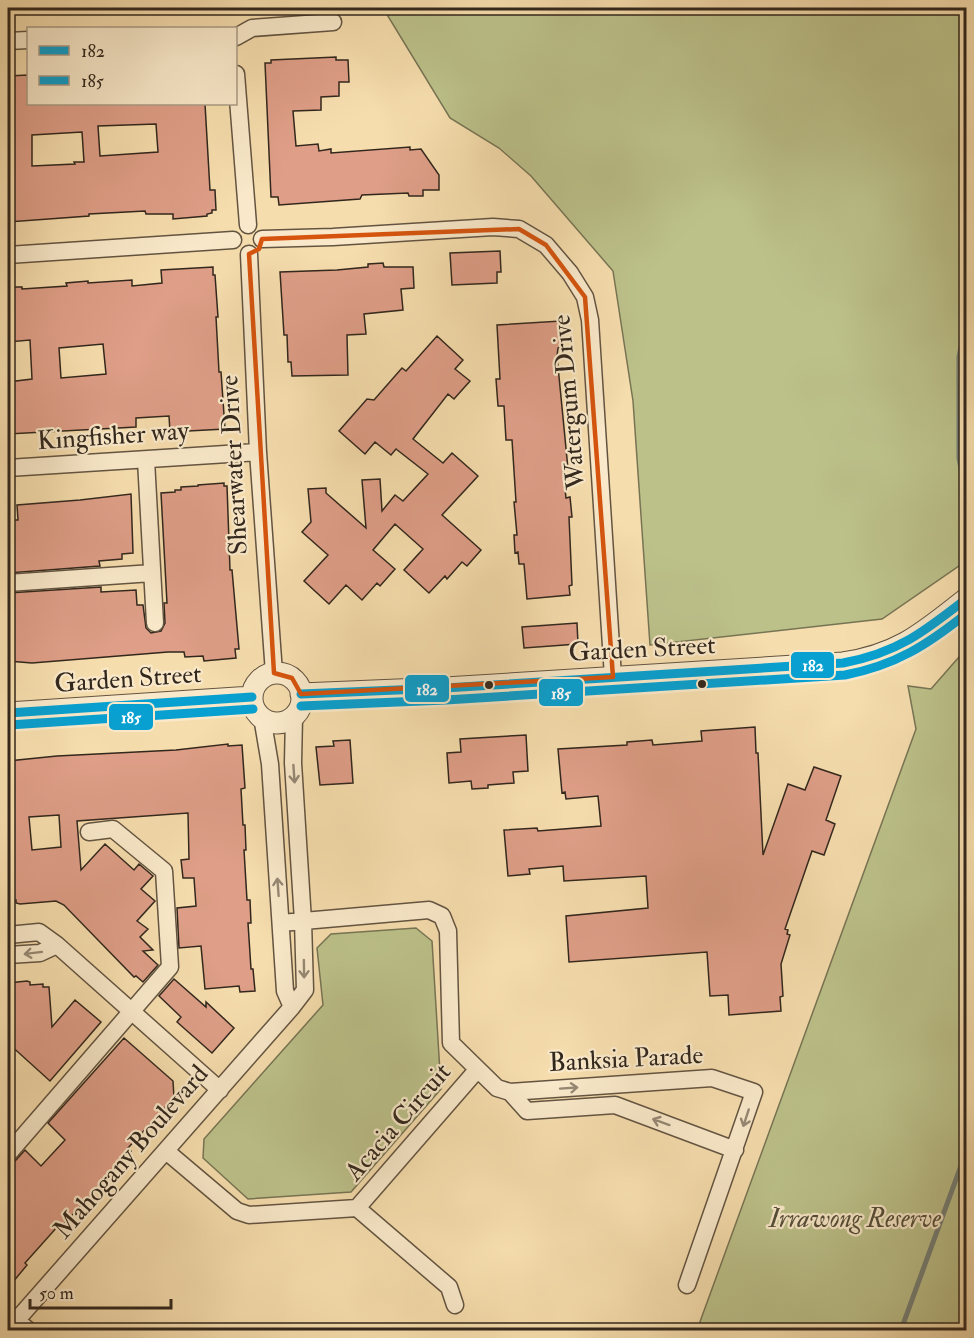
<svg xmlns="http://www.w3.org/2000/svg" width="974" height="1338" viewBox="0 0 974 1338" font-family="'IM FELL Double Pica',serif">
<rect width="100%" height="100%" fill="#f6ddad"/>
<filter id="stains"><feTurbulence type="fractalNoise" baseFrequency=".00333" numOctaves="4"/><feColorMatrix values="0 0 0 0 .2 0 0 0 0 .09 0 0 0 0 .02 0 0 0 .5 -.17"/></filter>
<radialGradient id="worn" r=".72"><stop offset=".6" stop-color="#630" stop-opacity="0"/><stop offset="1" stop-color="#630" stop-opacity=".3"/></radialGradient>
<path fill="#bcc18a" stroke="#777454" stroke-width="1.5" d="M383 8H966V561L882 619 650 645 633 401 613 271 531 176 499 148 450 118Z
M966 649V1330H697L916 729 908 686 931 689Z
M416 928 432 941 441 1089 351 1192 248 1199 203 1158 204 1139 323 1005 317 948 331 934Z"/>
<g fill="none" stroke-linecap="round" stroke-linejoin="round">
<path stroke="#747f77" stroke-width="5" d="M966 322 959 357V458L966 495
M901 1330 966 1152"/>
</g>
<path fill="#de9e87" stroke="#32271d" stroke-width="1.5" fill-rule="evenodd" d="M336 57V60H348L349 82H339V96L321 97V110L293 111 296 146 318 144 319 151 331 149V153L410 147V150L421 149 439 175V190H423V196H409L408 193 362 195 360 199 279 205 278 197H271L265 63H271V60Z
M28 75V104H205L210 190H215L216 210H212V213L207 214V216L173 219V214H146L145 211 89 214V216L8 222V76ZM156 124 158 152 100 156 98 126ZM82 132 84 162H74L75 164 32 166V135Z
M500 251 501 272H497V283L452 285 450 253Z
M383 263 384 267H413L414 288 401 289 403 310 364 314 366 334 347 335 348 375 292 376 291 362H288L287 335H284L280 272 337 270 368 267V264Z
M213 267V275H215L218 317H216L219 372H221L225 429 170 432 169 416 136 418V427L8 434V382L32 379 30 340 8 342V287H22V289L67 286 66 283 88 281V283L132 280V286L162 283 161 270ZM103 344 106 374 61 378 59 348Z
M561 321 562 347 558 348 557 356 568 469H563L566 498 570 497 572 517H569L572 585 569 586 570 595 527 599 524 564H519L518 552 515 553 514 535H517L514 502H516L512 440H506L504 406H498L496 379H500L497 325Z
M437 336 463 360 455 369 470 381 454 399 448 394 413 439 443 463 452 453 478 476 442 515 481 550 467 566 462 562 447 579 445 576 429 593 404 570 423 549 395 524 373 550 395 569 380 586 377 583 362 600 346 585 329 604 304 581 328 555 302 532 311 522 308 489 326 488V493L366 528 362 480 380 479 382 511 395 495 403 501 428 474 396 449 391 455 375 442 365 454 339 431 367 399 374 400 402 368 406 371Z
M224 483V486H227L230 570H232L239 649H235L236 658 204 661 203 656 185 657 184 652H168L32 663 8 661V593L101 587V592L136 590 137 605H143L146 628 151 633 161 631 165 623 164 603H167L161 493 175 492V490H181V487L198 486V485Z
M131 494 133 553 122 554V559L99 561 100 566 8 573V520H18L17 505 80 500Z
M577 623 578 644 524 648 522 627Z
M755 727 756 753H758L763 855 788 784 805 790 814 767 841 776 826 820 835 824 824 855 812 851 785 929 788 930 787 934 790 935 781 964 783 996 780 997 781 1011 729 1015 728 995 710 996 707 952 569 962 566 916 648 908 646 876 564 881 563 866 529 869 530 874 508 876 504 830 537 828 538 831 601 826 598 796 566 799 565 792 562 793 558 749 627 745V742L652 740 653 745 702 741 701 731Z
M526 735 528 771 513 772 514 783 488 785V788L472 789 471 781 449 783 447 753 461 752 460 739Z
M350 740 353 783 320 785 316 747 334 746 333 741Z
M228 744V746L242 745 245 788 241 789 243 825H245L246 850H244L247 900H250L251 923H248L251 969H253L255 991 240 992 239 986 205 989 201 946 179 948 177 908 196 906 194 878H183L181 860 189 859 188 813 77 821 81 870 105 844 134 870 139 864 153 876 141 889 155 901 137 921 148 929 140 937 153 950 143 951 158 965 143 982 136 976 134 977 64 905 56 901 20 904 16 903V900L9 901 8 761 57 756 176 750ZM59 815 61 847 32 850 29 817Z
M174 979 206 1007V1002L234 1028 212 1053 177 1022 181 1017 159 996Z
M27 981 30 982V985L43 984V987H49L52 1027 75 1000 101 1022 50 1081 8 1043V983Z
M124 1038 173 1081 174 1098 128 1148 131 1151 110 1175 60 1228 58 1226 25 1263 27 1265 8 1288V1164L15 1161 25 1150 41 1166 65 1140 48 1123Z"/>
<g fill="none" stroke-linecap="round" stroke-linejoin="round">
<defs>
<path id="minor" d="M236 37 252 28 333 22
M8 41 28 40
M236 74 248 225
M262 239 333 237 493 227 519 229 546 245 570 273 585 297 590 320 613 677
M249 254 258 452 274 673
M8 255 233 240
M146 460 155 623
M8 468 258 452
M8 583 152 573
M262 717 270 764 285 991 292 1007
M281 923 429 910 442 916 448 931 451 1043 497 1088 510 1092 712 1078 754 1092 687 1285
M8 935 39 932 57 945 220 1090
M8 955 40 953 57 945
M510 1092 527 1111 615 1105 735 1150
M166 1151 237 1211 249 1215 357 1208 477 1070
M8 1154 170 967 164 871 113 829 89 832
M357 1208 449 1287 455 1305
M8 1313 28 1330
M8 1330 292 1007 305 990 303 921 293 763 294 716"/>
<path id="tertiary" d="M252 698a25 25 0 1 1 50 0a25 25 0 1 1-50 0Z
M301 694 445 688 843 663C899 655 924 632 966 599
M8 713 252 697"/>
</defs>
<use href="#minor" stroke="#635441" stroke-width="19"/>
<use href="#tertiary" stroke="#635441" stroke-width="23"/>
<use href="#minor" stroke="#f9e9ca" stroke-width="16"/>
<use href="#tertiary" stroke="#f9e9ca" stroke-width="21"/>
<defs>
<path id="bus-1" d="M301 694 445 688 843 663C897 653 924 632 966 599
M8 713 252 697"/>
<path id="bus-2" d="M301 706 446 700 845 675C896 665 927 645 966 614
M9 725 253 709"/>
</defs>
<use href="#bus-1" stroke="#f9e9ca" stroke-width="14"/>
<use href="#bus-2" stroke="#f9e9ca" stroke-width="14"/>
<use href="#bus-1" stroke="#08a0d0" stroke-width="9"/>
<use href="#bus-2" stroke="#08a0d0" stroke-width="9"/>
</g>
<defs><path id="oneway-shaft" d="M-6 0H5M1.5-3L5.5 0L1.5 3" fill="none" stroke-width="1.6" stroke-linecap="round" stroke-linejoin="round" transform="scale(1.5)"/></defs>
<g stroke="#968874">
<use href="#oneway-shaft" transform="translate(294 774) rotate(86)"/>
<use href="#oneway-shaft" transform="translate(278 887) rotate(-94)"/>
<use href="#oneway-shaft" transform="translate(33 953) rotate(173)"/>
<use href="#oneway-shaft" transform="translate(304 969) rotate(89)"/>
<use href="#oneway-shaft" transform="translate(569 1088) rotate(-4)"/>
<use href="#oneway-shaft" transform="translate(746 1118) rotate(108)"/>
<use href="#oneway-shaft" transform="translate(661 1122) rotate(-160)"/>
</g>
<path fill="none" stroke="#d6540e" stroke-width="4.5" stroke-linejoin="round" d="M519 229 546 245 585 297 613 677 301 694 292 678 274 673 249 254 259 249 262 239Z"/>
<g fill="#32271d" stroke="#f9e9ca" stroke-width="2">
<circle cx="702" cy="684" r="5"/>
<circle cx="489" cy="685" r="5"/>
</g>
<g text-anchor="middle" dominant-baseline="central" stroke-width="4.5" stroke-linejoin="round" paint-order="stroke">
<g font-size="26" fill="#32271d" stroke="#f9e9ca">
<text transform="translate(569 402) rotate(-95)">Watergum Drive</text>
<text transform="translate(113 436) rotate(-4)">Kingfisher way</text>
<text transform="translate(234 465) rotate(-93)">Shearwater Drive</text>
<text transform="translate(642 649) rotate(-3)">Garden Street</text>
<text transform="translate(128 679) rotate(-4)">Garden Street</text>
<text transform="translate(626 1059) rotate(-3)">Banksia Parade</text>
<text transform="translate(398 1122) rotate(-49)">Acacia Circuit</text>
<text transform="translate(131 1152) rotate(-49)">Mahogany Boulevard</text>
</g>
<g font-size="26" font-style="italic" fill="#544e38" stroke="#f9e9ca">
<text x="855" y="1219">Irrawong Reserve</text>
</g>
</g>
<g stroke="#f9e9ca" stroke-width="2">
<rect x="790" y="651" width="45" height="28" rx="6" fill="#08a0d0"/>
<rect x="404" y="674" width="46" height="29" rx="6" fill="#08a0d0"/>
<rect x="538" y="678" width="46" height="29" rx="6" fill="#08a0d0"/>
<rect x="108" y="703" width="46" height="28" rx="6" fill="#08a0d0"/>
</g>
<g font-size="16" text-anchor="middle" font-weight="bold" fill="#fff">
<text x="813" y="671">182</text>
<text x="427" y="695">182</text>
<text x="561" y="699">185</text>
<text x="131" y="723">185</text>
</g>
<rect width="974" height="1338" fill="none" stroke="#f6ddad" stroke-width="30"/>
<rect x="9" y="9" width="956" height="1320" fill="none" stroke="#32271d" stroke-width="3"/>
<rect x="15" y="15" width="944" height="1308" fill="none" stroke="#32271d" stroke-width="1.5"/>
<rect x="27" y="27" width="210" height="78" fill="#f9e9ca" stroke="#a99b85" stroke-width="1.5"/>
<rect x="39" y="46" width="30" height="9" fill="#08a0d0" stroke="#a99b85" stroke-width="1.5"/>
<text x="81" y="57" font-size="18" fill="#32271d">182</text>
<rect x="39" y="76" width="30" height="9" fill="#08a0d0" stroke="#a99b85" stroke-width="1.5"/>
<text x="81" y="87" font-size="18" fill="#32271d">185</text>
<path d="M30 1299v9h141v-9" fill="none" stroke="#32271d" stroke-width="3"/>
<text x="39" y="1299" font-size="18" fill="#32271d" stroke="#f9e9ca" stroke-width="4.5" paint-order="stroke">50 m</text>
<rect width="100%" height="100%" filter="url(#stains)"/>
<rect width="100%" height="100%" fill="url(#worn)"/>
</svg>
